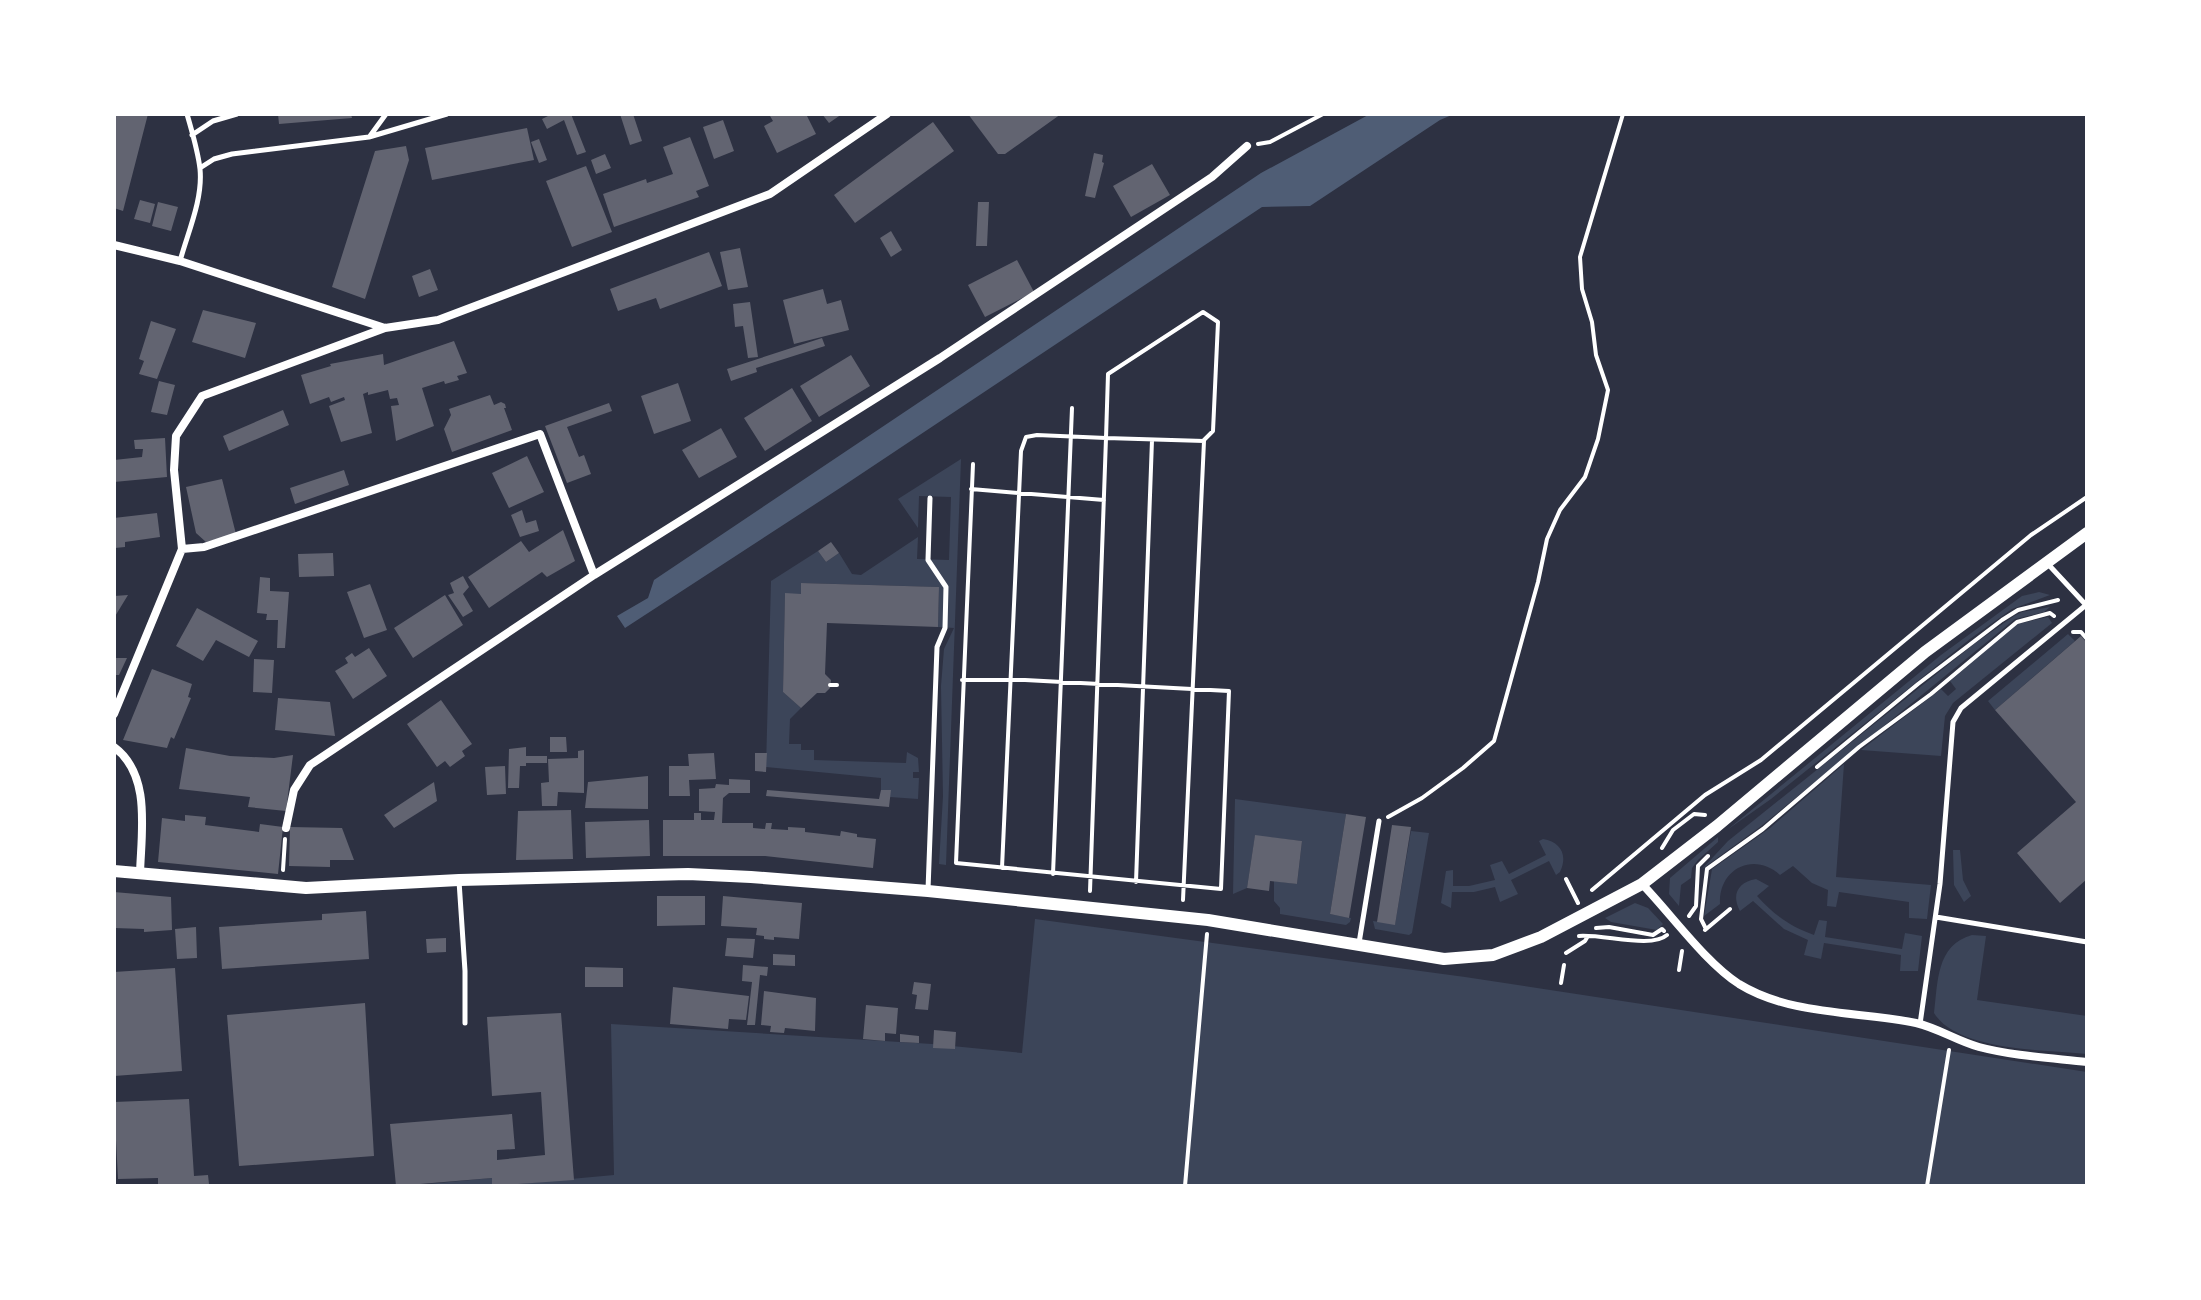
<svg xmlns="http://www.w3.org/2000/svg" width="2201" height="1300" viewBox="0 0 2201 1300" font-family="'Source Sans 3',sans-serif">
<rect width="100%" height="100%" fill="#2d3142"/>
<path fill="#3c4559" d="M961 459 946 865 939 864 943 796 941 686 944 649 954 628 938 627 939 587 802 583 801 594H785L783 692 801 708 790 719 789 744H801V750H814V760L906 763 907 752 918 758 919 772H913V778H919L918 799 890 797V790H881V778L766 767 771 581 818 551 826 562 839 553 852 574 861 575 918 537 917 559 949 560 951 497 919 496 918 528 898 499Z
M2039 592 2050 595 2012 609 1970 639 1771 799 1727 830 1941 655 2022 596Z
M2050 607 2044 612 2015 619 1760 827 1702 869 1728 841 1974 644 2014 616 2022 612Z
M2048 617 2052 623 1953 703 1945 716 1941 756 1861 750 1941 689 1948 696 1956 689 1950 681 2017 624Z
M2068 634 2075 641 1995 710 1988 701Z
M1844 764 1836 877 1931 885 1927 919 1909 918V902L1839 892 1836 907 1827 906 1828 890 1812 883 1793 866 1780 875C1754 851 1718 869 1720 904L1704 916 1712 869 1770 828Z
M1235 799 1346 814 1330 914 1351 918 1350 922 1346 925 1280 914V908L1274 901V881L1297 884 1302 841 1255 836 1247 888 1233 894Z
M1411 831 1429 833 1412 933 1409 935 1375 929 1373 921 1395 924Z
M1718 837V842L1698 860 1692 868 1691 878 1681 885 1679 906 1669 894 1670 878Z
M1543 839C1561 842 1568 855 1560 872L1556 875 1549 861 1511 880 1518 894 1500 902 1495 887 1474 892H1452L1451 908 1441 903 1446 871 1453 870V886H1469L1495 880 1490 865 1502 861 1509 874 1546 855 1539 841Z
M1953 850H1960L1963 880 1971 896 1964 902 1954 885Z
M1756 879 1769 886 1757 896C1774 915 1791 927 1814 935L1819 920 1827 921 1825 937 1902 949 1905 933 1922 936 1918 971H1900L1901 955 1824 943 1821 959 1804 955 1808 940 1784 929 1753 901 1740 911C1731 895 1738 882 1756 879Z
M1635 903 1648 908 1663 924 1657 930 1611 922 1605 918Z
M1035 919 1465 977 2087 1072V1186H406L492 1178 493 1186 614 1175 611 1024 932 1044 1022 1053Z
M1972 935 1986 936 1977 1000 2087 1016V1054C2046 1050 1957 1051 1934 1013 1938 982 1936 945 1972 935Z"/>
<path fill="#4f5d75" d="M1370 114H1454L1440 120 1310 206 1262 207 840 488 625 628 617 616 648 598 654 580 1261 173Z"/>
<path fill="#626471" d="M114 114H148L123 211 114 208Z
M278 114H351L352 118 279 124Z
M552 114H571L586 152 577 155 564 120 547 129 542 119Z
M620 114H633L642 141 630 145Z
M774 114H806L816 134 777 153 764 126 773 121 770 116Z
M822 114H842L829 123Z
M968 114H1061L1005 154H998Z
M723 120 734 151 714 159 703 127Z
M933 122 954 151 855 223 834 195Z
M527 128 534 160 432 180 425 148Z
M690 137 709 186 696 191 699 197 614 227 603 194 646 179 647 183 673 174 663 147Z
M539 139 547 160 539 163 531 142Z
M406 146 409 160 365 299 332 287 375 151Z
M1094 153 1103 155 1102 162 1104 163 1095 198 1085 196Z
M605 154 611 168 596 174 591 160Z
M1152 164 1170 195 1131 217 1113 186Z
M586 166 612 232 572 247 546 181Z
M140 200 155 204 150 223 134 219Z
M158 202 178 207 171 231 152 226Z
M978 202H989L987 246H976Z
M891 231 902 250 891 257 880 238Z
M740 248 748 287 728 290 720 252Z
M709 252 722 286 660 309 656 298 618 311 610 289Z
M1017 260 1034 292 985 317 968 285Z
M430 269 438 290 419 297 412 276Z
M823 289 827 304 841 300 849 330 794 344 783 300Z
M750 302 758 357 748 358 743 326 735 327 733 304Z
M203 310 256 323 245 358 192 342Z
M151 321 176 329 157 379 139 374 144 361 139 359Z
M822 338 825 346 756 368 757 372 731 381 727 369Z
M454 341 467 373 457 376 459 380 445 384 444 381 422 388 434 426 396 441 391 406 399 405 397 398 390 399 388 390 368 395V392L363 394 372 433 341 442 329 406 345 400 344 397 331 402 329 397 310 404 301 375 331 366 330 364 383 354 384 365Z
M851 355 870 386 819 417 800 386Z
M159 381 175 385 167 415 151 412Z
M678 383 691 421 654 434 641 396Z
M792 388 812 421 765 451 744 418Z
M490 395 494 405 501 402 505 404 506 408H504L512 430 452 452 444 429 451 415 449 409Z
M609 403 612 411 567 427 579 457 584 455 591 474 567 483 545 426Z
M283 410 289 425 229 451 223 436Z
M721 428 737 457 699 478 682 450Z
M165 438 167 477 114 482V460L142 457 143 449H135L134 440Z
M527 456 544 492 509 508 492 473Z
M344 470 349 485 295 504 290 488Z
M222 479 236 534 206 542 196 533 186 487Z
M522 510 526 523 536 520 539 531 520 537 511 515Z
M157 513 160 537 125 542V547L115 548 114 518Z
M563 530 575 561 547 577 542 572 489 608 468 577 521 541 529 552Z
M831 542 839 553 826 562 818 551Z
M333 553 334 576 299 577 298 554Z
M463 576 469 587 463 594 473 611 463 617 448 595 454 593 450 583Z
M260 577 270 578V591L289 592 285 648H277L278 620H266L267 614 257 613Z
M801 583 939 587 938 627 827 623 825 674 831 680 830 688 825 693H817L801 708 783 692 785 593 801 594Z
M370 584 387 630 364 638 347 592Z
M128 595 114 618V596Z
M445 595 463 625 413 658 394 628Z
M197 608 258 641 249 657 216 640 203 661 176 646Z
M2081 636 2087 643V879L2060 903 2017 853 2076 802 1995 710Z
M369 648 387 676 353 699 335 671 348 663 345 658 352 653 355 657Z
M114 658H127L119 675H114Z
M254 659 274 660 272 693 253 692Z
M152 669 192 684 188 697 191 698 174 739 171 737 167 748 123 740Z
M278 698 330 702 335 736 275 730Z
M441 700 472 744 462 751 465 756 450 767 445 761 437 767 407 724Z
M550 737H566L567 752H550Z
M526 747V756H547V763H526V766H520L519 788H508L509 749Z
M186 748 230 756 274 758 293 755 286 811 248 807 250 797 179 789Z
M584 750V793L558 792 557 806H542L541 783 549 782 548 759 578 758V751Z
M714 753 716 779 689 780 690 796H669V766H689L688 754Z
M755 753H767L766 772 755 771Z
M505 766 506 794 487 795 485 767Z
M648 776V809L585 808 588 782Z
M729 779 750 780V793H729L723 798 722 823H753V828L765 829 766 823H772L771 829 788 830V827L805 828V832L840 836 841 831 857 834V837L876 839 873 868 765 856H663V820H694V813H701V820H714L715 812 699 811V789L715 788 716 784 729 785Z
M434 782 437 801 394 828 384 815Z
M767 790 879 799 881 790H891L889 807 766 796Z
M571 810 573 859 516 860 518 811Z
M1346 814 1366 817 1349 918 1330 914Z
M185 815 206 817 205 825 259 832 260 824 283 827 278 874 158 862 162 818 185 821Z
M649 820 650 856 586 858 585 822Z
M1392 825 1411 827 1395 925 1377 922Z
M290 827 342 828 354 860H330V867L289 866Z
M1255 835 1302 841 1297 884 1270 881 1269 891 1247 888Z
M114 892 171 897 172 930 144 932V929L114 928Z
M657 896H705V925L657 926Z
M723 896 802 903 799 939 774 937V940L764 939V936L756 935 757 928 721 926Z
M366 911 369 959 222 969 219 927 322 920V914Z
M196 927 197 958 177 959 175 929Z
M446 938V952L427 953 426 939Z
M727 938 755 939 753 958 725 956Z
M773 954 795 955V966L773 965Z
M743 965 768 967 767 976 760 975 755 1025H747L752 982 742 981Z
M585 967 623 968V987H585Z
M175 968 182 1071 114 1076V972Z
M914 982 931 984 928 1010 915 1009 917 995 912 994Z
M673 987 749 996 746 1020 729 1019 728 1029 670 1024Z
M764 991 816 998 815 1031 785 1028 784 1033 770 1032 771 1026 761 1025Z
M365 1003 374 1156 239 1166 227 1015Z
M866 1005 898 1008 896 1034 885 1033V1041L863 1039Z
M561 1013 574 1180 492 1186V1178L396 1186 390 1124 512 1114 515 1149 497 1150V1160L545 1155 541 1092 492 1096 487 1017Z
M934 1030 956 1032 955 1049 933 1048Z
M900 1034 919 1036V1043L900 1042Z
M189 1099 194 1176 208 1175 209 1184 158 1186V1178L118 1179 114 1102Z"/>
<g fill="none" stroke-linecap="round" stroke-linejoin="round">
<path stroke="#fff" stroke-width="4" d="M1258 144 1270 142 1323 114
M971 489 1104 500
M2073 632H2081L2087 639
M962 680H1025L1229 691 1221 889 956 863 973 464
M830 685H837
M1817 767 1918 684 2002 620 2018 610 2058 600
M1388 817 1422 798 1463 768 1494 741 1538 582 1547 539 1560 510 1585 477 1598 439 1608 390 1596 355 1592 322 1582 289 1580 257 1623 114
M1662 848 1673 830 1694 814 1705 815
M1002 868 1021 451 1026 437 1037 435 1106 438 1108 374 1203 312 1218 322 1213 431 1204 440
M283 870 285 839
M1053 874 1072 408
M1566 879 1578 903
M1136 882 1152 440
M1592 890 1705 795 1761 760 2031 535 2087 497
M1090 891 1106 438 1204 441 1183 900
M1689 916 1696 906 1698 866 1708 856
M1596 928 1609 927 1653 935 1662 929 1664 931
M1706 929 1701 919 1707 869 1763 829 1859 747 1931 694 2017 622 2050 613 2054 616
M1705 930 1730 909
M1579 936C1604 934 1651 949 1667 935
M1566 953 1585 941 1588 936
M1679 970 1682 951
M1561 983 1564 965
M1185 1186 1207 934
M1927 1186 1949 1050"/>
<path stroke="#fff" stroke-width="5" d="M192 135 213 121 237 114
M370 136 386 114
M200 168 214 159 232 154 369 137 447 114
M180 261C188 232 203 199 200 169 198 151 192 132 187 114
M459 881 465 971V1023
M928 890 937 647 945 628 946 587 928 560 930 498
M1936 917 2087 942
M1359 943 1379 821
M1920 1024 1940 884 1953 722 1961 708 2086 605 2047 563"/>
<path stroke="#fff" stroke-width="8" d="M114 245 180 261 385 328 438 320 770 194 887 114
M182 549 204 547 540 434 594 575
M114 714 182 549 174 470 176 436 202 396 385 328
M114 747C152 775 141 833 140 874
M286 828 294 790 310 765 594 575 940 358 1212 177 1247 146
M1642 884C1671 914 1705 962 1739 984 1791 1016 1859 1011 1916 1023 1938 1028 1957 1041 1979 1047 2013 1056 2051 1058 2087 1062"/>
<path stroke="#fff" stroke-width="12" d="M114 871 306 888 459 880 688 874 751 877 928 891 1208 920 1444 959 1493 955 1541 937 1642 884 1717 826 1925 652 2087 533"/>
</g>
<rect width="2201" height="1300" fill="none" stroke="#ffffff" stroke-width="232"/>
</svg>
